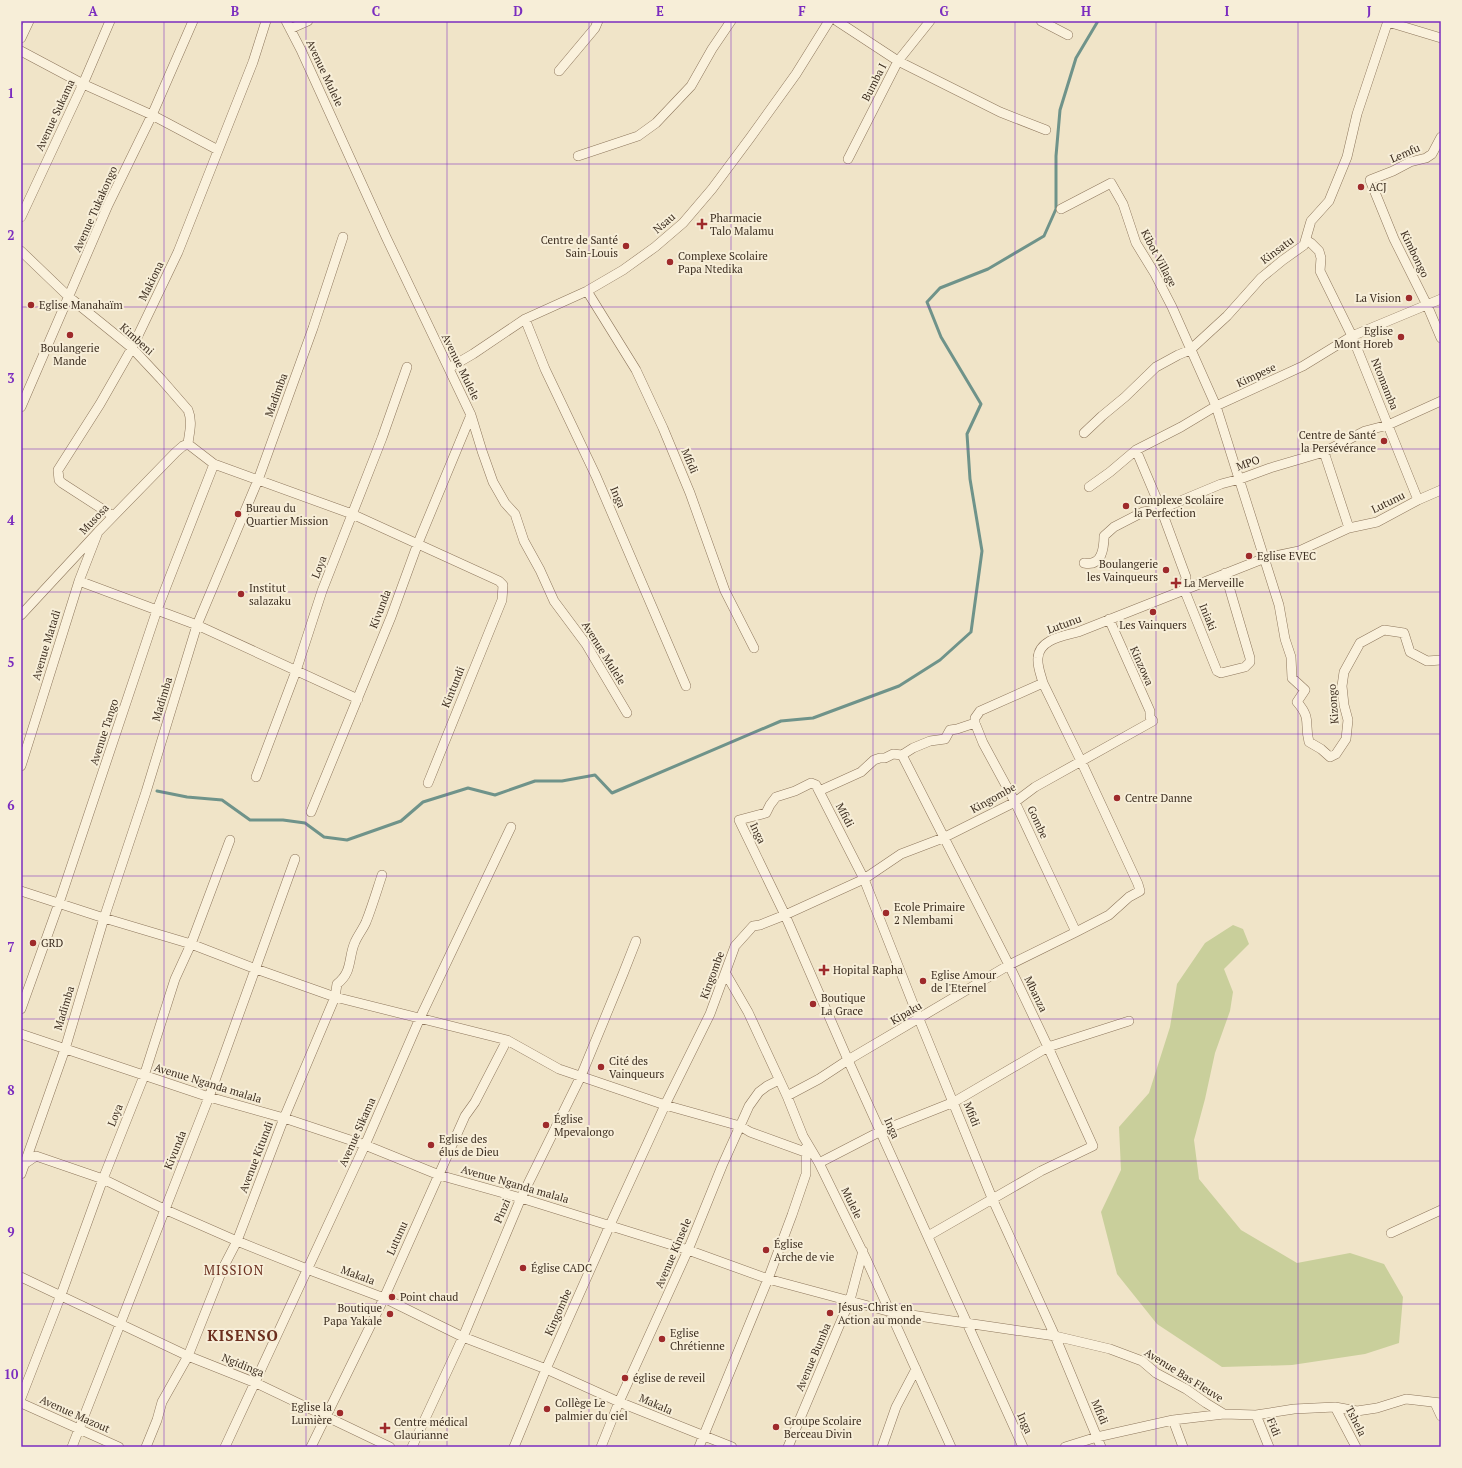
<svg xmlns="http://www.w3.org/2000/svg" width="1462" height="1468" viewBox="0 0 1462 1468" font-family="'PT Serif',serif">
<rect width="100%" height="100%" fill="#f0e4c8"/>
<path fill="#c9cf9b" d="M1233 925 1243 929 1249 944 1224 969 1233 992 1230 1011 1215 1053 1205 1099 1194 1140 1199 1179 1241 1230 1297 1263 1350 1253 1384 1264 1403 1297 1399 1343 1365 1354 1292 1365 1222 1367 1157 1324 1117 1274 1101 1212 1121 1170 1119 1127 1149 1093 1170 1027 1177 984 1205 943Z"/>
<g fill="none" stroke-linecap="round" stroke-linejoin="round">
<path stroke="#6f938a" stroke-width="3" d="M157 791 187 797 222 800 250 820H283L305 823 324 837 347 840 401 821 423 802 468 788 495 795 535 781H562L595 775 612 793 781 721 813 718 899 686 940 660 971 632 982 551 970 479 967 434 981 404 941 337 927 302 940 288 988 269 1044 236 1056 209V156L1060 110 1076 58 1098 21"/>
<defs>
<path id="street" d="M286 21 301 50 386 237 471 415 482 451 493 482 505 503 515 514 524 541 540 570 554 601 586 644 627 713
M837 21 898 61 1000 112 1046 130
M1041 21 1068 35
M1388 22 1441 38
M290 29 308 21
M21 38 29 21
M21 51 83 84 152 115 218 150
M559 71 595 28 598 21
M1441 137 1432 154 1426 158 1410 162 1393 171 1370 180 1394 239 1427 305 1441 338
M578 156 638 136 656 123 691 86 712 49 731 21
M848 159 898 61 930 21
M1061 209 1111 183 1123 204 1136 243 1155 274 1172 307 1216 406 1279 605 1285 639 1291 657 1292 678 1305 690 1297 702C1312 719 1304 723 1309 742L1321 749 1330 757 1336 754 1346 739 1348 720 1344 705 1342 686 1344 672 1360 643 1384 630 1404 633 1410 652 1427 661 1441 660
M21 217 83 84 110 21
M1306 240 1311 243 1319 251 1321 258 1320 271 1352 336 1418 500
M21 251 69 297 132 348 161 379 188 410C193 422 189 433 188 444
M587 291 636 370 663 428 690 493 725 591 754 648
M525 319 545 369 596 476 686 686
M449 368 473 354 525 319 587 291 623 270 655 247 683 223 712 189 750 138 796 74 829 21
M21 407 108 205 152 115 193 21
M1084 433 1102 416 1125 397 1156 367 1178 355 1190 350 1227 316 1261 278 1283 260 1304 245 1311 221 1329 201 1347 157 1357 114 1388 21
M188 444 214 464 352 514 499 581 503 585 502 600 428 783
M1136 450 1161 509 1186 577 1184 589 1217 671 1221 673 1245 667 1250 662V658L1225 573
M1324 452 1349 528
M1089 487 1110 472 1136 450 1181 427 1216 406 1303 366 1352 336 1441 299
M113 516 62 483 59 480 58 470 100 404 132 348 178 252 253 62 266 21
M1084 563C1102 567 1104 548 1104 536L1114 527 1143 512 1161 509 1221 484 1240 479 1270 468 1324 452 1365 431 1388 425 1441 401
M79 581 197 625 358 699
M21 615 98 532 176 452 183 446 188 444
M975 723 983 743 1015 802 1076 932
M902 755 1009 965 1048 1047 1093 1146 1041 1171 928 1236
M21 766 79 581 98 532
M256 777 296 671 322 591 382 438 407 367
M819 791 864 879 919 1019 992 1198 1055 1336 1101 1447
M311 812 391 617 418 543 471 415
M21 891 104 918 191 944 256 969 335 997 507 1040 559 1069 665 1105 740 1126 750 1132 805 1152
M726 974 748 1012 787 1096 803 1136 819 1163 867 1261 951 1447
M21 1009 59 903 157 610 214 464
M21 1034 209 1097 284 1118 365 1145 439 1175 521 1198 688 1250 768 1279 891 1312 1055 1336 1110 1349 1142 1361 1156 1373 1186 1389 1206 1403 1224 1414 1256 1415 1294 1409 1335 1407 1357 1411 1377 1408 1406 1399 1441 1403
M787 1096 819 1079 848 1060 1009 965 1076 932 1109 915 1129 897 1140 891 1138 884 1081 761 1043 683
M819 1163 881 1131 954 1102 1048 1047 1129 1021
M23 1165 36 1156 103 1179 164 1209 237 1241 307 1269 384 1298 463 1337 546 1369 619 1402 732 1447
M21 1174 65 1049 104 918 146 792 197 625 258 480 313 328 343 237
M1391 1233 1441 1210
M21 1277 188 1356 256 1383 390 1447
M21 1398 61 1295 103 1179 144 1076 175 979 191 944 230 840
M21 1403 119 1447
M1435 1403 1441 1416
M1335 1407 1356 1447
M1256 1415 1269 1447
M1173 1420 1183 1447
M72 1447 209 1097 295 859
M146 1447 157 1420 162 1402 188 1356 223 1268 237 1241 284 1118 335 997 337 984C353 972 348 957 355 942 358 935 363 929 366 922 372 907 377 890 382 875
M225 1447 365 1145 420 1018 511 827
M311 1447 384 1298 465 1116 475 1102 507 1040
M412 1447 463 1337 521 1198 581 1076 623 974 636 941
M514 1447 546 1369 610 1225 665 1105 710 1014 735 946 753 926 760 925 785 915 864 879 901 854 943 838 1015 802 1035 787 1153 721 1150 717V711L1109 619
M601 1447 619 1402 688 1250 722 1166 749 1106 759 1092 767 1086 779 1080
M699 1447 768 1279 792 1215 806 1174V1147
M788 1447 850 1300 863 1251
M882 1447 896 1407 916 1369
M1023 1447 848 1060 785 915 739 820 766 813 770 805 776 797 795 791 811 783 816 785 819 791 861 772 874 760 880 758H885L893 754 902 755 913 748 930 741 945 739 950 730 957 729 975 723V718L980 711 1043 683C1041 675 1037 666 1038 658 1039 639 1064 636 1078 632L1265 558 1299 551 1349 528 1377 522 1418 500 1441 490
M1065 1447 1097 1437 1173 1420 1224 1414"/>
</defs>
<use href="#street" stroke="#8d765c" stroke-width="10"/>
<use href="#street" stroke="#faf1dc" stroke-width="9"/>
</g>
<path fill="none" stroke="#7b2cbf" stroke-width="1" stroke-opacity="0.55" d="M164 21V1447M306 21V1447M447 21V1447M589 21V1447M731 21V1447M873 21V1447M1015 21V1447M1156 21V1447M1298 21V1447M21 164H1441M21 307H1441M21 449H1441M21 592H1441M21 734H1441M21 876H1441M21 1019H1441M21 1161H1441M21 1304H1441"/>
<g fill="#9e2a2b" stroke="#f7eed8" stroke-width="1.5">
<circle cx="1361" cy="187" r="4"/>
<path d="M700 218h4v4h4v4h-4v4h-4v-4h-4v-4h4z"/>
<circle cx="626" cy="246" r="4"/>
<circle cx="670" cy="262" r="4"/>
<circle cx="1409" cy="298" r="4"/>
<circle cx="31" cy="305" r="4"/>
<circle cx="70" cy="335" r="4"/>
<circle cx="1401" cy="337" r="4"/>
<circle cx="1384" cy="441" r="4"/>
<circle cx="1126" cy="506" r="4"/>
<circle cx="238" cy="514" r="4"/>
<circle cx="1249" cy="556" r="4"/>
<circle cx="1166" cy="570" r="4"/>
<path d="M1174 577h4v4h4v4h-4v4h-4v-4h-4v-4h4z"/>
<circle cx="241" cy="594" r="4"/>
<circle cx="1153" cy="612" r="4"/>
<circle cx="1117" cy="798" r="4"/>
<circle cx="886" cy="913" r="4"/>
<circle cx="33" cy="943" r="4"/>
<path d="M822 964h4v4h4v4h-4v4h-4v-4h-4v-4h4z"/>
<circle cx="923" cy="981" r="4"/>
<circle cx="813" cy="1004" r="4"/>
<circle cx="601" cy="1067" r="4"/>
<circle cx="546" cy="1125" r="4"/>
<circle cx="431" cy="1145" r="4"/>
<circle cx="766" cy="1250" r="4"/>
<circle cx="523" cy="1268" r="4"/>
<circle cx="392" cy="1297" r="4"/>
<circle cx="830" cy="1313" r="4"/>
<circle cx="390" cy="1314" r="4"/>
<circle cx="662" cy="1339" r="4"/>
<circle cx="625" cy="1378" r="4"/>
<circle cx="547" cy="1409" r="4"/>
<circle cx="340" cy="1413" r="4"/>
<circle cx="776" cy="1427" r="4"/>
<path d="M383 1422h4v4h4v4h-4v4h-4v-4h-4v-4h4z"/>
</g>
<g text-anchor="middle" dominant-baseline="central" stroke-width="4" stroke-linejoin="round" paint-order="stroke">
<g font-size="11" fill="#3d2e20" stroke="#f7eed8">
<text transform="translate(325 73) rotate(65)">Avenue Mulele</text>
<text transform="translate(874 82) rotate(-63)">Bumba I</text>
<text transform="translate(55 115) rotate(-65)">Avenue Sukama</text>
<text transform="translate(1405 153) rotate(-23)">Lemfu</text>
<text transform="translate(95 209) rotate(-66)">Avenue Tukakongo</text>
<text transform="translate(664 223) rotate(-41)">Nsau</text>
<text transform="translate(1277 250) rotate(-37)">Kinsatu</text>
<text transform="translate(1415 254) rotate(64)">Kimbongo</text>
<text transform="translate(1159 258) rotate(62)">Kibot Village</text>
<text transform="translate(151 281) rotate(-64)">Makiona</text>
<text transform="translate(137 339) rotate(42)">Kimbeni</text>
<text transform="translate(461 367) rotate(64)">Avenue Mulele</text>
<text transform="translate(1256 375) rotate(-25)">Kimpese</text>
<text transform="translate(1385 384) rotate(68)">Ntomamba</text>
<text transform="translate(276 395) rotate(-70)">Madimba</text>
<text transform="translate(690 461) rotate(67)">Mfidi</text>
<text transform="translate(1248 463) rotate(-20)">MPO</text>
<text transform="translate(618 497) rotate(67)">Inga</text>
<text transform="translate(1388 502) rotate(-26)">Lutunu</text>
<text transform="translate(94 519) rotate(-47)">Musosa</text>
<text transform="translate(319 567) rotate(-69)">Loya</text>
<text transform="translate(380 609) rotate(-69)">Kivunda</text>
<text transform="translate(1208 617) rotate(68)">Iniaki</text>
<text transform="translate(1064 624) rotate(-20)">Lutunu</text>
<text transform="translate(46 645) rotate(-73)">Avenue Matadi</text>
<text transform="translate(604 653) rotate(58)">Avenue Mulele</text>
<text transform="translate(1142 666) rotate(66)">Kinzowa</text>
<text transform="translate(453 687) rotate(-68)">Kintundi</text>
<text transform="translate(162 699) rotate(-73)">Madimba</text>
<text transform="translate(1333 704) rotate(-94)">Kizongo</text>
<text transform="translate(104 732) rotate(-72)">Avenue Tango</text>
<text transform="translate(993 798) rotate(-29)">Kingombe</text>
<text transform="translate(845 815) rotate(62)">Mfidi</text>
<text transform="translate(1038 822) rotate(65)">Gombe</text>
<text transform="translate(758 833) rotate(64)">Inga</text>
<text transform="translate(712 975) rotate(-70)">Kingombe</text>
<text transform="translate(1036 994) rotate(64)">Mbanza</text>
<text transform="translate(64 1008) rotate(-73)">Madimba</text>
<text transform="translate(906 1013) rotate(-30)">Kipaku</text>
<text transform="translate(208 1083) rotate(17)">Avenue Nganda malala</text>
<text transform="translate(972 1114) rotate(68)">Mfidi</text>
<text transform="translate(115 1115) rotate(-68)">Loya</text>
<text transform="translate(892 1128) rotate(66)">Inga</text>
<text transform="translate(357 1132) rotate(-66)">Avenue Sikama</text>
<text transform="translate(175 1150) rotate(-68)">Kivunda</text>
<text transform="translate(256 1157) rotate(-69)">Avenue Kitundi</text>
<text transform="translate(515 1184) rotate(16)">Avenue Nganda malala</text>
<text transform="translate(852 1203) rotate(64)">Mulele</text>
<text transform="translate(502 1211) rotate(-67)">Pinzi</text>
<text transform="translate(397 1238) rotate(-66)">Lutunu</text>
<text transform="translate(673 1253) rotate(-67)">Avenue Kinsele</text>
<text transform="translate(358 1275) rotate(20)">Makala</text>
<text transform="translate(558 1312) rotate(-66)">Kingombe</text>
<text transform="translate(813 1357) rotate(-67)">Avenue Bumba</text>
<text transform="translate(243 1365) rotate(22)">Ngidinga</text>
<text transform="translate(1184 1375) rotate(32)">Avenue Bas Fleuve</text>
<text transform="translate(656 1404) rotate(23)">Makala</text>
<text transform="translate(1100 1412) rotate(67)">Mfidi</text>
<text transform="translate(75 1414) rotate(24)">Avenue Mazout</text>
<text transform="translate(1356 1421) rotate(63)">Tshela</text>
<text transform="translate(1025 1423) rotate(66)">Inga</text>
<text transform="translate(1274 1427) rotate(68)">Fidi</text>
</g>
<g font-size="11" fill="#3d2e20" stroke="#f7eed8" text-anchor="start">
<text x="1369" y="187">ACJ</text>
<text x="710" y="218">Pharmacie<tspan x="710" dy="13">Talo Malamu</tspan></text>
<text x="618" y="240" text-anchor="end">Centre de Santé<tspan x="618" dy="13">Sain-Louis</tspan></text>
<text x="678" y="256">Complexe Scolaire<tspan x="678" dy="13">Papa Ntedika</tspan></text>
<text x="1401" y="298" text-anchor="end">La Vision</text>
<text x="39" y="305">Eglise Manahaïm</text>
<text x="1393" y="331" text-anchor="end">Eglise<tspan x="1393" dy="13">Mont Horeb</tspan></text>
<text x="70" y="348" text-anchor="middle">Boulangerie<tspan x="70" dy="13">Mande</tspan></text>
<text x="1376" y="435" text-anchor="end">Centre de Santé<tspan x="1376" dy="13">la Persévérance</tspan></text>
<text x="1134" y="500">Complexe Scolaire<tspan x="1134" dy="13">la Perfection</tspan></text>
<text x="246" y="508">Bureau du<tspan x="246" dy="13">Quartier Mission</tspan></text>
<text x="1257" y="556">Eglise EVEC</text>
<text x="1158" y="564" text-anchor="end">Boulangerie<tspan x="1158" dy="13">les Vainqueurs</tspan></text>
<text x="1184" y="583">La Merveille</text>
<text x="249" y="588">Institut<tspan x="249" dy="13">salazaku</tspan></text>
<text x="1153" y="625" text-anchor="middle">Les Vainquers</text>
<text x="1125" y="798">Centre Danne</text>
<text x="894" y="907">Ecole Primaire<tspan x="894" dy="13">2 Nlembami</tspan></text>
<text x="41" y="943">GRD</text>
<text x="833" y="970">Hopital Rapha</text>
<text x="931" y="975">Eglise Amour<tspan x="931" dy="13">de l'Eternel</tspan></text>
<text x="821" y="998">Boutique<tspan x="821" dy="13">La Grace</tspan></text>
<text x="609" y="1061">Cité des<tspan x="609" dy="13">Vainqueurs</tspan></text>
<text x="554" y="1119">Église<tspan x="554" dy="13">Mpevalongo</tspan></text>
<text x="439" y="1139">Eglise des<tspan x="439" dy="13">élus de Dieu</tspan></text>
<text x="774" y="1244">Église<tspan x="774" dy="13">Arche de vie</tspan></text>
<text x="531" y="1268">Église CADC</text>
<text x="400" y="1297">Point chaud</text>
<text x="838" y="1307">Jésus-Christ en<tspan x="838" dy="13">Action au monde</tspan></text>
<text x="382" y="1308" text-anchor="end">Boutique<tspan x="382" dy="13">Papa Yakale</tspan></text>
<text x="670" y="1333">Eglise<tspan x="670" dy="13">Chrétienne</tspan></text>
<text x="633" y="1378">église de reveil</text>
<text x="555" y="1403">Collège Le<tspan x="555" dy="13">palmier du ciel</tspan></text>
<text x="332" y="1407" text-anchor="end">Eglise la<tspan x="332" dy="13">Lumière</tspan></text>
<text x="784" y="1421">Groupe Scolaire<tspan x="784" dy="13">Berceau Divin</tspan></text>
<text x="394" y="1422">Centre médical<tspan x="394" dy="13">Glaurianne</tspan></text>
</g>
<g font-size="13" letter-spacing="1" fill="#6b2e1e" stroke="#f7eed8">
<text x="234" y="1270">MISSION</text>
</g>
<g font-size="15" font-weight="bold" letter-spacing="1" fill="#6b2e1e" stroke="#f7eed8">
<text x="243" y="1335">KISENSO</text>
</g>
</g>
<rect width="1462" height="1468" fill="none" stroke="#f7eed8" stroke-width="44"/>
<rect x="22" y="22" width="1418" height="1424" fill="none" stroke="#7b2cbf" stroke-width="1.5"/>
<g font-size="13" text-anchor="middle" font-weight="bold" fill="#7b2cbf">
<text x="93" y="16">A</text>
<text x="235" y="16">B</text>
<text x="376" y="16">C</text>
<text x="518" y="16">D</text>
<text x="660" y="16">E</text>
<text x="802" y="16">F</text>
<text x="944" y="16">G</text>
<text x="1086" y="16">H</text>
<text x="1227" y="16">I</text>
<text x="1369" y="16">J</text>
<text x="11" y="98">1</text>
<text x="11" y="240">2</text>
<text x="11" y="383">3</text>
<text x="11" y="525">4</text>
<text x="11" y="667">5</text>
<text x="11" y="810">6</text>
<text x="11" y="952">7</text>
<text x="11" y="1095">8</text>
<text x="11" y="1237">9</text>
<text x="11" y="1379">10</text>
</g>
</svg>
